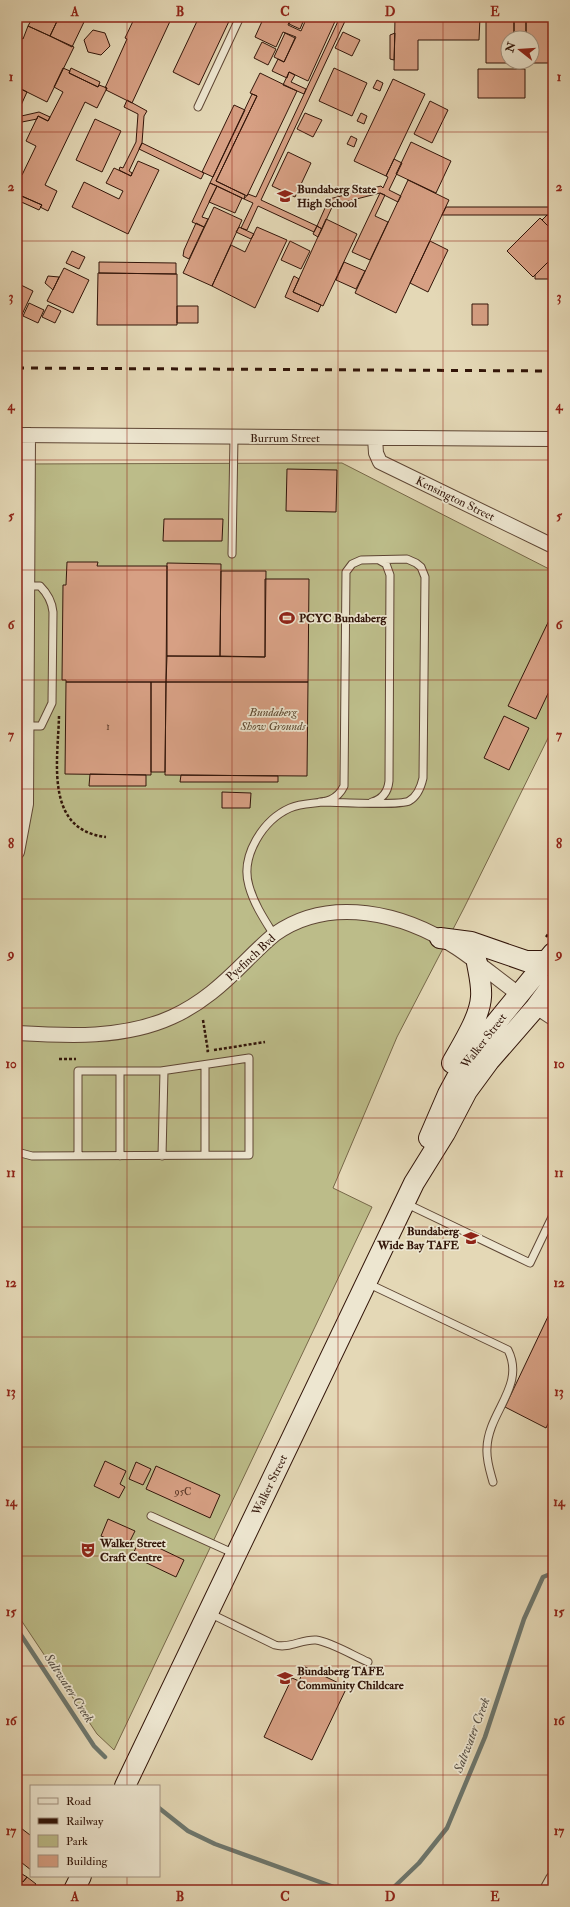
<svg xmlns="http://www.w3.org/2000/svg" width="570" height="1907" viewBox="0 0 570 1907" font-family="'IM FELL Double Pica',serif">
<rect width="100%" height="100%" fill="#e4d8b6"/>
<filter id="stains"><feTurbulence type="fractalNoise" baseFrequency=".005" numOctaves="4"/><feColorMatrix values="0 0 0 0 .2 0 0 0 0 .09 0 0 0 0 .02 0 0 0 .5 -.17"/></filter>
<radialGradient id="worn" r=".72"><stop offset=".6" stop-color="#630" stop-opacity="0"/><stop offset="1" stop-color="#630" stop-opacity=".3"/></radialGradient>
<path fill="#bcbc89" stroke="#776849" d="M342 463 553 571V728L464 908 397 1037 333 1188 372 1207 114 1750 97 1734 17 1614V464Z"/>
<g fill="none" stroke-linecap="round" stroke-linejoin="round">
<path stroke="#6d776e" stroke-width="4.5" d="M17 1629 94 1746 105 1757
M159 1808 188 1831 215 1844 342 1890
M386 1890 393 1888 419 1863 447 1828 485 1737 524 1619 543 1577 553 1573"/>
</g>
<path fill="#d7a084" stroke="#321509" d="M33 17H59L50 36 28 26Z
M59 17H73L84 22 72 47 50 36Z
M135 17H172L132 103 106 90 107 88H105L127 39 125 38Z
M199 17H231L199 85 173 72Z
M264 17H291L288 25 301 31 307 17H337L308 81 289 72 287 78 272 71 278 59 284 62 296 37 283 32 276 47 255 37Z
M293 17H305L300 29 289 24Z
M340 17H395V19H346L261 200 317 226 314 232 258 206 247 230 241 228 253 203 244 199 248 194 256 197Z
M395 17H480L479 40H418V70H394Z
M500 17H530V20H500Z
M486 20H514V38H508V62L513 63H486Z
M514 20H526V38H514Z
M526 20H553V63H526L532 62V38H526Z
M28 26 74 47 47 102 17 87V36L23 39Z
M93 30 105 33 110 46 101 55 88 52 84 40Z
M343 32 360 40 352 56 335 48Z
M285 33 295 38 284 62 274 57Z
M395 33 394 60 390 59V35Z
M262 42 276 49 268 65 254 58Z
M63 68 70 71 69 73 98 87 99 85 107 88 97 108 85 102 45 185 57 191 48 211 40 207 42 205 17 194V172L22 175 36 146 26 141 38 116 48 121 63 92 54 87Z
M71 68 100 82 98 87 69 73Z
M334 68 367 83 352 116 319 101Z
M478 69H525V98H478Z
M289 72 295 75 291 82 306 89 304 94 283 85Z
M260 73 297 91 247 196 216 181 257 96 250 93Z
M393 79 425 94 386 176 354 161Z
M377 80 383 83 380 91 373 88Z
M17 87 27 92 17 114Z
M252 94 257 96 216 181 245 195 244 199 210 183Z
M127 100 147 111 144 116 142 143 129 171 132 173 131 176 119 170 120 167 123 168 136 142 138 114 124 107Z
M430 101 448 110 432 143 414 134Z
M234 105 245 110 213 177 202 172Z
M39 112 50 117 48 121 38 116 37 119 17 123V117Z
M305 113 322 120 313 137 297 129Z
M361 113 367 116 364 124 357 121Z
M95 119 121 131 102 172 76 160Z
M351 136 357 139 354 147 347 144Z
M411 142 451 161 436 193 396 174Z
M142 143 204 173 201 179 139 149Z
M288 152 311 163 295 197 272 186Z
M394 159 402 163 389 190 401 196 398 202 380 193 333 205 322 229 317 226 329 199 381 186 383 188 388 177 386 176Z
M138 161 159 170 128 234 72 207 84 182 119 199 123 191 106 183 114 168 131 176Z
M408 180 449 200 396 313 355 293Z
M210 183 217 186 202 217 208 219 204 227 192 222Z
M217 186 242 198 235 213 209 202Z
M380 193 385 195 375 216 388 222 370 260 352 252Z
M17 194 42 205 39 210 17 200Z
M214 207 242 220 212 286 183 273Z
M446 207H553V215H442Z
M547 215H553V231L542 220Z
M540 218 553 231V257L533 277 507 251Z
M326 219 357 234 323 306 293 292Z
M196 223 204 227 189 259 183 256 184 250Z
M317 226 322 229 318 237 313 234Z
M239 227 254 234 251 239 236 232Z
M257 227 287 240 255 308 212 286 231 245 245 252Z
M290 241 310 251 301 269 281 260Z
M430 241 448 250 428 292 410 283Z
M72 251 85 257 79 269 66 263Z
M553 257V279H535V275Z
M99 262 176 263V274L99 273Z
M344 262 365 271 356 289 336 280Z
M64 268 89 280 73 313 47 301Z
M98 273 177 274V325H97Z
M48 276 59 277 53 290 45 283Z
M294 276 299 279 293 292 321 305 318 312 285 297Z
M17 283 33 291 18 323H17Z
M29 303 44 310 38 323 23 316Z
M472 304H488V325H472Z
M48 305 61 311 55 323 42 317Z
M177 306H198V323H177Z
M287 469 337 470 336 512 286 511Z
M164 519H223L222 541H163Z
M67 562H98L97 566H167L166 682H66V680H62L63 585H66Z
M167 563 221 564 220 656H167Z
M221 571H266L265 657 220 656Z
M265 579H309L308 682H166L167 656 265 657Z
M553 612V683L536 719 508 706Z
M66 682H151V775L65 774Z
M151 682H166L165 772H151Z
M166 682H308L307 776 165 775Z
M504 716 529 728 509 770 484 758Z
M90 774 146 775V786H89Z
M181 775 278 776V782H180Z
M222 792 251 793 250 808H222Z
M553 1306V1414L546 1428 505 1407Z
M105 1461 126 1471 120 1484 125 1487 119 1498 94 1486Z
M136 1462 151 1469 143 1485 129 1479Z
M156 1466 220 1495 210 1518 146 1489Z
M108 1519 135 1531 127 1547 101 1536Z
M140 1539 184 1560 176 1577 132 1556Z
M305 1667 347 1687 312 1760 264 1737 292 1678 299 1681Z
M17 1825 30 1835 31 1834V1870L17 1859Z
M17 1871 27 1877 23 1882 17 1877Z
M17 1877 23 1882 27 1877 36 1884 32 1890H17Z"/>
<g fill="none" stroke-linecap="round" stroke-linejoin="round">
<defs>
<path id="service" d="M198 107 240 17
M553 119V137
M232 554 234 437
M27 726H41L52 703 53 612C52 601 48 594 40 586H27
M372 802C383 799 388 791 389 781L390 575 386 564 379 560
M274 935C264 919 254 904 249 886 240 856 263 820 290 808 311 799 333 809 344 786L346 572 352 564 361 560 407 559 416 563 421 567 425 577 423 778C421 787 418 796 409 801 400 806 334 802 320 802
M205 1065V1155
M120 1072V1156
M17 1152 32 1156 249 1155V1058L161 1071H78V1156
M162 1156 164 1071
M405 1203 530 1263 553 1215
M367 1283 508 1350C526 1386 488 1412 487 1448 486 1460 490 1471 493 1482
M151 1516 235 1554
M209 1613 275 1645C289 1649 302 1639 316 1640 331 1642 354 1656 368 1662"/>
<path id="minor" d="M17 435 553 439
M375 438 376 453 380 462 553 546
M17 852 26 804 28 435
M536 1007 553 1018
M17 1033C68 1036 124 1039 172 1017 201 1004 223 984 246 961 255 952 265 942 275 934 330 895 404 913 457 948 478 962 499 980 520 995
M547 1890 553 1879"/>
<path id="secondary" d="M440 938 471 942 526 961H547
M452 1063C462 1045 480 1017 481 997 482 986 479 974 477 963
M429 1138 448 1094 468 1057 553 953
M125 1786 414 1183 445 1133 467 1091 489 1061 536 1007 553 984
M74 1890 81 1876"/>
</defs>
<use href="#service" stroke="#5e4634" stroke-width="9"/>
<use href="#minor" stroke="#5e4634" stroke-width="16"/>
<use href="#secondary" stroke="#321509" stroke-width="22"/>
<path stroke="#321509" stroke-width="2.5" stroke-dasharray="3 2" stroke-linecap="butt" d="M59 716C58 761 44 830 106 837
M546 937 553 928
M203 1020 208 1051H206
M214 1050 265 1042
M59 1059H76"/>
<use href="#service" stroke="#ede6d0" stroke-width="7"/>
<use href="#minor" stroke="#ede6d0" stroke-width="14"/>
<use href="#secondary" stroke="#ede6d0" stroke-width="20"/>
<path stroke="#321509" stroke-width="3" stroke-dasharray="7 7" stroke-linecap="butt" d="M17 368 553 371"/>
</g>
<path fill="none" stroke="#8f2418" stroke-width="1" stroke-opacity="0.55" d="M127 17V1786M232 17V1890M338 17V1890M443 17V1890M17 132H553M17 241H553M17 351H553M17 460H553M17 570H553M17 680H553M17 789H553M17 899H553M17 1008H553M17 1118H553M17 1227H553M17 1337H553M17 1447H553M17 1556H553M17 1666H553M17 1775H553M127 1876V1890"/>
<defs>
<symbol id="school-bare" viewBox="-9 -9 18 18"><path d="M0-5L7-2L0 1L-7-2ZM-4 1L0 2.5L4 1V4Q0 6-4 4Z" fill="#8f2418" stroke="#ede6d0" stroke-width="2.5" paint-order="stroke"/></symbol>
<symbol id="stadium-bare" viewBox="-9 -9 18 18"><path d="M0-5a6.5 5 0 1 0 0 10a6.5 5 0 1 0 0-10ZM-3.5-1.8h7v3.6h-7Z" fill="#8f2418" stroke="#ede6d0" stroke-width="2.5" paint-order="stroke"/></symbol>
<symbol id="university-bare" viewBox="-9 -9 18 18"><path d="M0-5L7-2L0 1L-7-2ZM-4 1L0 2.5L4 1V4Q0 6-4 4Z" fill="#8f2418" stroke="#ede6d0" stroke-width="2.5" paint-order="stroke"/></symbol>
<symbol id="theatre-bare" viewBox="-9 -9 18 18"><path d="M-5-5.5Q0-4 5-5.5V0Q5 5 0 6Q-5 5-5 0ZM-3.3-2.5H-1v1.5H-3.3ZM1-2.5H3.3v1.5H1ZM-2.8 1Q0 5.5 2.8 1Z" fill="#8f2418" stroke="#ede6d0" stroke-width="2.5" paint-order="stroke"/></symbol>
</defs>
<g fill-rule="evenodd">
<use href="#school-bare" x="274" y="185" width="22" height="22"/>
<use href="#stadium-bare" x="276" y="607" width="22" height="22"/>
<use href="#university-bare" x="460" y="1227" width="22" height="22"/>
<use href="#theatre-bare" x="77" y="1539" width="22" height="22"/>
<use href="#school-bare" x="274" y="1667" width="22" height="22"/>
</g>
<g text-anchor="middle" dominant-baseline="central" stroke-width="3.5" stroke-linejoin="round" paint-order="stroke">
<g font-size="10" fill="#5b3828">
<text x="108" y="727">1</text>
<text x="183" y="1492">95C</text>
</g>
<g font-size="12" font-weight="bold" fill="#321509" stroke="#ede6d0" text-anchor="start">
<text x="297" y="189">Bundaberg State<tspan x="297" dy="14">High School</tspan></text>
<text x="299" y="618">PCYC Bundaberg</text>
<text x="459" y="1231" text-anchor="end">Bundaberg<tspan x="459" dy="14">Wide Bay TAFE</tspan></text>
<text x="100" y="1543">Walker Street<tspan x="100" dy="14">Craft Centre</tspan></text>
<text x="297" y="1671">Bundaberg TAFE<tspan x="297" dy="14">Community Childcare</tspan></text>
</g>
<g font-size="12" fill="#321509" stroke="#ede6d0">
<text x="285" y="438">Burrum Street</text>
<text transform="translate(455 499) rotate(26)">Kensington Street</text>
<text transform="translate(251 958) rotate(-43)">Pyefinch Bvd</text>
<text transform="translate(484 1041) rotate(-52)">Walker Street</text>
<text transform="translate(270 1485) rotate(-64)">Walker Street</text>
</g>
<g font-size="12" font-style="italic" fill="#5b472f" stroke="#ede6d0">
<text x="273" y="712">Bundaberg<tspan x="273" dy="14">Show Grounds</tspan></text>
</g>
<g font-size="13" font-style="italic" fill="#554e44" stroke="#ede6d0">
<text transform="translate(69 1688) rotate(57)">Saltwater Creek</text>
<text transform="translate(472 1735) rotate(-69)">Saltwater Creek</text>
</g>
</g>
<rect width="570" height="1907" fill="none" stroke="#e4d8b6" stroke-width="44"/>
<rect x="30" y="1785" width="130" height="92" fill="#ede6d0" stroke="#a29280"/>
<rect x="38" y="1798" width="20" height="6" fill="#ede6d0" stroke="#a29280"/>
<text x="66" y="1805" font-size="12" fill="#321509">Road</text>
<rect x="38" y="1818" width="20" height="6" fill="#321509" stroke="#a29280"/>
<text x="66" y="1825" font-size="12" fill="#321509">Railway</text>
<rect x="38" y="1835" width="20" height="12" fill="#bcbc89" stroke="#a29280"/>
<text x="66" y="1845" font-size="12" fill="#321509">Park</text>
<rect x="38" y="1855" width="20" height="12" fill="#d7a084" stroke="#a29280"/>
<text x="66" y="1865" font-size="12" fill="#321509">Building</text>
<g transform="translate(520 50) rotate(287)"><circle r="19" fill="#ede6d0" stroke="#a29280"/>
<path d="M0-3L7 15L0 10L-7 15Z" fill="#8f2418"/>
<text y="-6" font-size="11" font-weight="bold" text-anchor="middle" fill="#321509">N</text>
</g>
<rect x="22" y="22" width="526" height="1863" fill="none" stroke="#8f2418" stroke-width="1.5"/>
<g font-size="13" text-anchor="middle" font-weight="bold" fill="#8f2418">
<text x="75" y="16">A</text>
<text x="180" y="16">B</text>
<text x="285" y="16">C</text>
<text x="390" y="16">D</text>
<text x="495" y="16">E</text>
<text x="11" y="81">1</text>
<text x="559" y="81">1</text>
<text x="11" y="191">2</text>
<text x="559" y="191">2</text>
<text x="11" y="301">3</text>
<text x="559" y="301">3</text>
<text x="11" y="410">4</text>
<text x="559" y="410">4</text>
<text x="11" y="520">5</text>
<text x="559" y="520">5</text>
<text x="11" y="629">6</text>
<text x="559" y="629">6</text>
<text x="11" y="739">7</text>
<text x="559" y="739">7</text>
<text x="11" y="848">8</text>
<text x="559" y="848">8</text>
<text x="11" y="958">9</text>
<text x="559" y="958">9</text>
<text x="11" y="1068">10</text>
<text x="559" y="1068">10</text>
<text x="11" y="1177">11</text>
<text x="559" y="1177">11</text>
<text x="11" y="1287">12</text>
<text x="559" y="1287">12</text>
<text x="11" y="1396">13</text>
<text x="559" y="1396">13</text>
<text x="11" y="1506">14</text>
<text x="559" y="1506">14</text>
<text x="11" y="1616">15</text>
<text x="559" y="1616">15</text>
<text x="11" y="1725">16</text>
<text x="559" y="1725">16</text>
<text x="11" y="1835">17</text>
<text x="559" y="1835">17</text>
<text x="75" y="1901">A</text>
<text x="180" y="1901">B</text>
<text x="285" y="1901">C</text>
<text x="390" y="1901">D</text>
<text x="495" y="1901">E</text>
</g>
<rect width="100%" height="100%" filter="url(#stains)"/>
<rect width="100%" height="100%" fill="url(#worn)"/>
</svg>
